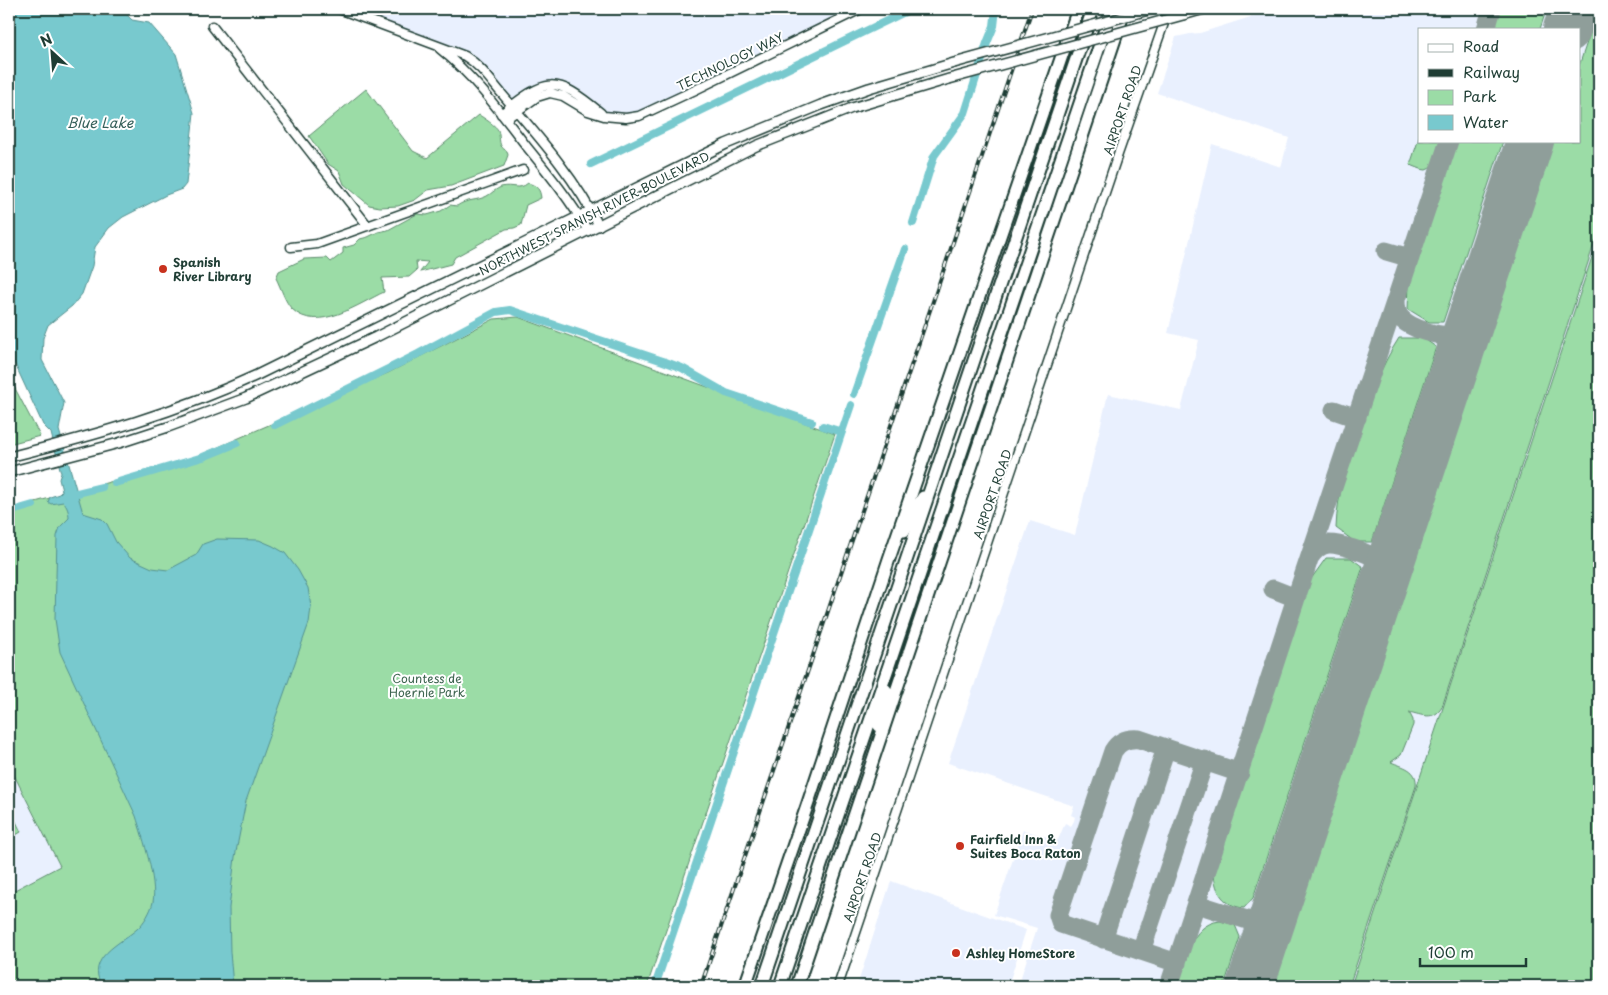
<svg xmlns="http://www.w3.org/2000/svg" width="1608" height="995" viewBox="0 0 1608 995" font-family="'Playpen Sans',sans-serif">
<rect width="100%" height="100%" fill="#fff"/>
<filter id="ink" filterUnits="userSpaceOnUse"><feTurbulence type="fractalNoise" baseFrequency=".02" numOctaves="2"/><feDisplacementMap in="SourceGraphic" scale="10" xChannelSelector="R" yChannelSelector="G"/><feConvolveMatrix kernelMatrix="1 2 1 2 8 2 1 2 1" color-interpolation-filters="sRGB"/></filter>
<g filter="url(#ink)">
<path fill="#e9f0fe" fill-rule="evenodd" d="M339 9H861L645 114 604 116 586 101 554 85 512 105 475 63Z
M1276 9H1599V986H1018L1037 928 994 915 1023 830 1058 840 1065 823 1071 826 1074 821 1075 817 1071 815 1074 806 948 763 1030 521 1075 535 1108 394 1181 410 1199 340 1168 333 1212 144 1281 167 1289 138 1157 93 1176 37 1190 34 1200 33ZM1419 29H1579V141H1419Z
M9 765 61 866 9 893Z
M891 881 1026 930 1008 986H857Z"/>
<path fill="#9bdca6" stroke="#5d8c6d" d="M1499 9H1546V11L1540 29H1493Z
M1598 9 1599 229 1442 707C1434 721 1422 715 1409 712L1413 720V725L1401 755 1391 762C1403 767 1418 769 1416 786L1349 986H1273L1554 141H1579V66Z
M366 89 413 151 427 158 479 115C484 118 496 126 498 130 501 140 497 146 507 151L508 155 504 166 451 186 428 190 415 200 398 206 380 207 369 205 344 184 339 171 328 164 309 136Z
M1419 138V141H1441C1438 149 1436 168 1426 170 1421 170 1415 166 1410 165Z
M1455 141H1503L1443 322H1429L1408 309 1409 284Z
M528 183C537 186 540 189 541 198L526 205 521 225 514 228 506 229 455 257 451 264 420 272 428 262 416 261 417 270 409 277 382 278 384 292C360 303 317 334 292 309 285 302 281 288 276 278L279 271 304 259 327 258 331 262 343 253V248L354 245 360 239 368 237 378 232 388 230 417 214 427 215 441 211 450 205 457 206C466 199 478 201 487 196 492 193 496 189 501 187 512 184 519 191 528 183Z
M1599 236V986H1351Z
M518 317 835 434 647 986H10L9 983V893L60 866 9 765V509L184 462 388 373 494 319Z
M1399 338H1423L1436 347 1372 542H1355L1336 528C1337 494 1348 462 1359 430 1370 398 1380 367 1399 338Z
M9 377 40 436 9 444Z
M1326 558H1351L1363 567 1253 898 1244 908C1224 906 1215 892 1214 873L1249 760 1311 579Z
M9 807 21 832 9 839Z
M1220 921 1235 925 1240 937 1224 986H1176C1185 962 1190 924 1220 921Z"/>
<path fill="#78c9ce" stroke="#549190" d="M9 9H121L132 20 149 23 176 54 194 113 186 184 182 189 166 195 123 217 109 228 95 247 92 266 82 294 72 306 48 325 43 338 42 360 64 403 59 430 83 513 102 519 107 524 116 542 130 558 152 568 168 570 196 555 203 544 217 539 259 540 273 546 285 553 298 570 308 588 311 607 309 623 246 801 235 857 229 908 230 952 233 986H102C85 958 120 944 137 929 144 923 151 911 153 902 157 881 143 838 136 816L60 652 55 619 57 536 60 527 69 518C69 512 67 506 63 502L51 504 48 502 50 497 59 494 62 491 59 479 61 473 51 433 43 425 9 351Z"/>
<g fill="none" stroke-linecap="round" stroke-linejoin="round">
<path stroke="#78c9ce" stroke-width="8" d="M591 164 911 9
M913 223 934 156 965 113 987 43 994 26 996 9
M854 394 905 249
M275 425 418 354 496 312 510 310 663 361 682 368 726 393 812 422
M823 426 842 432
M115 483 203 457 237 443
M69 495 102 487
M9 512 33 505
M655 986 851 405"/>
<path stroke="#8f9e9a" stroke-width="19" d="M1571 18V9
M1486 29 1492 9
M1386 251 1410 258
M1396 299C1396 306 1396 313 1401 318 1409 328 1445 340 1457 334 1462 332 1466 328 1469 324
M1440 335 1453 345 1457 360
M1334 410 1357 418
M1370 555C1381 556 1389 553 1396 544
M1310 557C1314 551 1320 545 1328 544 1337 543 1370 553 1376 559 1382 565 1383 573 1384 581
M1273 589 1296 598
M1197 904 1269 927
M1103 939 1166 748
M1141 951 1205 760
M1177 963 1061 924 1058 915 1113 751C1119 741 1128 738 1139 739L1240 773
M1169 986 1296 598 1449 141"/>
<path stroke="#8f9e9a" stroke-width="48" d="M1567 29 1574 9
M1250 986 1530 141"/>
<defs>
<path id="minor" d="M339 9 465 56C481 66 490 80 502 94 537 135 575 177 599 226
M212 26 368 226
M440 49C475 77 500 112 527 147 549 174 571 201 588 231
M501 114C547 78 554 74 601 113
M506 119 537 97 550 93 563 96 588 111 604 116 626 118 639 116 695 90 861 9
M291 247 317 244 523 170
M838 986 1116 160 1169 9"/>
<path id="major" d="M1183 15 1204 9
M9 457C96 435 175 413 257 375L726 144 821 105 869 88 954 63
M9 472 119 443 168 427 246 398 376 337 756 146 852 108 949 79"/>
<path id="highway" d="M904 531 923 497
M879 726 886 690
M745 986 808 803 889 559 1078 9
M762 986 1093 9
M780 986 1112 9
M797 986 1125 9"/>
</defs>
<use href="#minor" stroke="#1f3d34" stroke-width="11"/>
<use href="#major" stroke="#1f3d34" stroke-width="12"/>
<use href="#highway" stroke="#1f3d34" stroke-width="15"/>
<use href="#minor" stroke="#fff" stroke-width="8"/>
<use href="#major" stroke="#fff" stroke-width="9"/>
<use href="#highway" stroke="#fff" stroke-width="11"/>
<defs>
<path id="rail" d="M701 986 1032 9"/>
</defs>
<use href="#rail" stroke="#1f3d34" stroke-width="4"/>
<use href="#rail" stroke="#fff" stroke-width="2" stroke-dasharray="5.5" stroke-linecap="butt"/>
<defs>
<path id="major-bridge" d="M954 63 1152 9
M949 79 1183 15"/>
</defs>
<use href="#major-bridge" stroke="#1f3d34" stroke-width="12" stroke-linecap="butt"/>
<use href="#major-bridge" stroke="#fff" stroke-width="9"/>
</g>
</g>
<g fill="#c8321e" stroke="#fff" stroke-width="2">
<circle cx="163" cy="269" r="5"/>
<circle cx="960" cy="846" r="5"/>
<circle cx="956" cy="953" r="5"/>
</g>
<g text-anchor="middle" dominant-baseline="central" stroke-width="4" stroke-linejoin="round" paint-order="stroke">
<g font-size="12" fill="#1f3d34" stroke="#fff">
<text transform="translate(730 61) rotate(-26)">TECHNOLOGY WAY</text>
<text transform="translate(1122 110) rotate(-71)">AIRPORT ROAD</text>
<text transform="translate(594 213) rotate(-27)">NORTHWEST SPANISH RIVER BOULEVARD</text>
<text transform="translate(992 494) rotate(-71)">AIRPORT ROAD</text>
<text transform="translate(862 877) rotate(-71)">AIRPORT ROAD</text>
</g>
<g font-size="12" font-weight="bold" fill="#1f3d34" stroke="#fff" text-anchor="start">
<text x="173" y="262">Spanish<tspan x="173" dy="14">River Library</tspan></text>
<text x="970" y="839">Fairfield Inn &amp;<tspan x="970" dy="14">Suites Boca Raton</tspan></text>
<text x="966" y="953">Ashley HomeStore</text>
</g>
<g font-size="12" fill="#3e6550" stroke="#fff">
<text x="427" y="678">Countess de<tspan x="427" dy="14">Hoernle Park</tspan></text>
</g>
<g font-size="14" font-style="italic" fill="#35605a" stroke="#fff">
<text x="100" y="122">Blue Lake</text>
</g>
</g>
<rect width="1608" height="995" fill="none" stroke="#fff" stroke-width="30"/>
<rect x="15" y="15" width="1578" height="965" fill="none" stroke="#1f3d34" stroke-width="2" filter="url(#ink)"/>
<rect x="1418" y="28" width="162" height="115" fill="#ffffff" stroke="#a5b1ae"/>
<rect x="1428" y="44" width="25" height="8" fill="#ffffff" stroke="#a5b1ae"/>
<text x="1463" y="52" font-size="15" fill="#1f3d34">Road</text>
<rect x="1428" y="69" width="25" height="8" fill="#1f3d34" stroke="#a5b1ae"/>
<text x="1463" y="78" font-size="15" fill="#1f3d34">Railway</text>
<rect x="1428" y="90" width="25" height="15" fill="#9bdca6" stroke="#a5b1ae"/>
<text x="1463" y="102" font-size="15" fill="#1f3d34">Park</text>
<rect x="1428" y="115" width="25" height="15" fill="#78c9ce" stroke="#a5b1ae"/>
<text x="1463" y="128" font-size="15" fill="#1f3d34">Water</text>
<g transform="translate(52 52) rotate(334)" stroke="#ffffff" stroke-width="4" paint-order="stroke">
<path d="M0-4L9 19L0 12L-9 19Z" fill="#1f3d34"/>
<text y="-8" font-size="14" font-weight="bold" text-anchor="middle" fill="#1f3d34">N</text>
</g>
<path d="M1420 958v8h106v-8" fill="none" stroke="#1f3d34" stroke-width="2.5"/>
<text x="1428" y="958" font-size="15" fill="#1f3d34" stroke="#ffffff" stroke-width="4" paint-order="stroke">100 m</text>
</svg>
